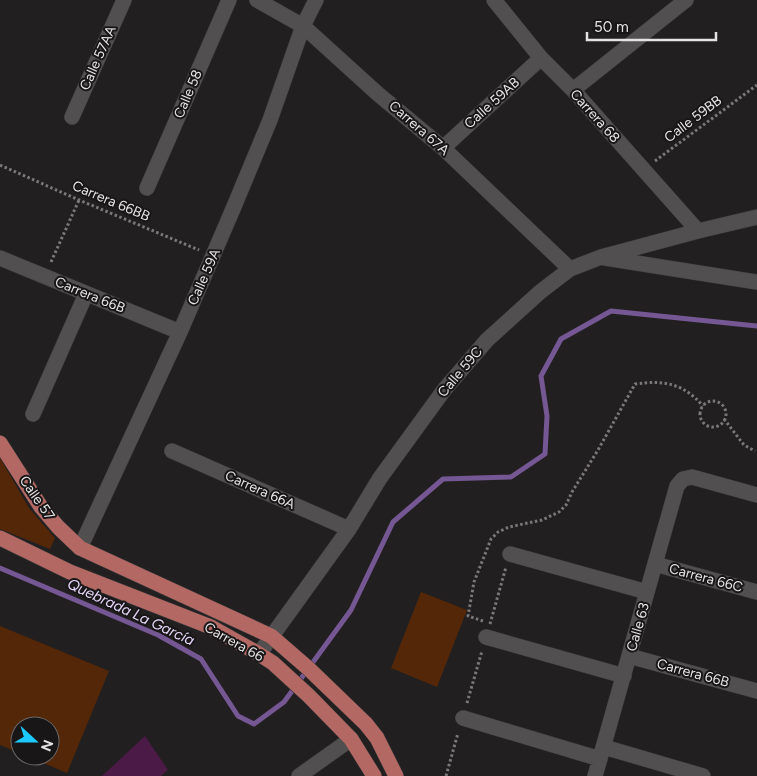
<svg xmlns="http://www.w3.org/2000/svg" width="757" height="776" viewBox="0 0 757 776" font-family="Figtree,sans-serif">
<rect width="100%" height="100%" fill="#221f20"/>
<path fill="#532707" d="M0 458 29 508 55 538 50 549 0 529Z
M421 592 467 610 437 687 391 668Z
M0 626 109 671 67 773 27 756H50V726H20V753L0 745Z"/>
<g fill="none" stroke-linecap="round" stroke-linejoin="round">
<path stroke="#745793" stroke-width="5" d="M0 568 158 635 201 659 238 716 254 724 284 702 351 610 393 522 443 479 511 477 545 454 547 416 541 376 561 339 611 311 757 326"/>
</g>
<path fill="#4c1a46" d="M145 736 168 770 161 776H102Z"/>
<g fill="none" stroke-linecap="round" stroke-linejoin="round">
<defs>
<path id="minor" d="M257 0 303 26 378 94 443 148 570 269
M494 0 541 58 573 90 698 231
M573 90 686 0
M72 117 124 0
M443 148 541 58
M147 188 229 0
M0 258 180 332
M605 258 757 282
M33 414 86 294
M172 451 349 529
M80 548 180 332 233 209 270 120 303 26 316 0
M510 554 647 592
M655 564 757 592
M486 637 624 676
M259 654 349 529 380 478 444 390 487 340 540 292 570 269 601 257 698 231 757 217
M629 656 757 691
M463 718 600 759
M604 747 703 776
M299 776 351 739
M595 776 677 486 683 479 692 477 757 495"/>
<path id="major" d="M0 443 41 507 58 527 80 548 271 636 309 669 366 724 377 738 396 776
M0 538 70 572 211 627 259 654 273 663 309 696 351 739 374 776"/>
</defs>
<use href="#minor" stroke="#3b393a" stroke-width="16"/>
<use href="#major" stroke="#3b393a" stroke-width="16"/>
<path stroke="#7b7879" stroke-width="3" stroke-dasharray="2.5 2.5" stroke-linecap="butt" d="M655 161 757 85
M0 165 79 200 199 250
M51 262 79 200
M700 414a13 13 0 1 1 26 0a13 13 0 1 1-26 0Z
M724 419 744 445 755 451
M483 621 468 616 474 582 491 539 498 532 509 527 542 520 559 512 566 505 572 492 598 450 635 384C664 380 683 383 703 406
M490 624 506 567
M467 703 482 651
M446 776 458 733"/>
<use href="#minor" stroke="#524f50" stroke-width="15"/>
<use href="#major" stroke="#b36863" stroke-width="15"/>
</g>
<g text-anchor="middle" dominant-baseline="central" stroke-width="4" stroke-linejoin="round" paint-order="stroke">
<g font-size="14" fill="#e5e3e3" stroke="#181617">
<text transform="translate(98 58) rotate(-66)">Calle 57AA</text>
<text transform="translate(188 94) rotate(-67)">Calle 58</text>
<text transform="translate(492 103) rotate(-42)">Calle 59AB</text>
<text transform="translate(595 116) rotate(48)">Carrera 68</text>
<text transform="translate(693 119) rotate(-37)">Calle 59BB</text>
<text transform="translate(419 128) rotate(41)">Carrera 67A</text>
<text transform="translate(111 201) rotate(23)">Carrera 66BB</text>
<text transform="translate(204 277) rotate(-66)">Calle 59A</text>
<text transform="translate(90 295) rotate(22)">Carrera 66B</text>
<text transform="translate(460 372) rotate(-50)">Calle 59C</text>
<text transform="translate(260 490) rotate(24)">Carrera 66A</text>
<text transform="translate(37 498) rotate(55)">Calle 57</text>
<text transform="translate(706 578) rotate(15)">Carrera 66C</text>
<text transform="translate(638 627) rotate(-74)">Calle 63</text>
<text transform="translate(234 642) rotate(29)">Carrera 66</text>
<text transform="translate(693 673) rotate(15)">Carrera 66B</text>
</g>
<g font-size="15" font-style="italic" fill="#e7d7fb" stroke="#181617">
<text transform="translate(131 612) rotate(25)">Quebrada La García</text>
</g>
</g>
<g transform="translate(35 741) rotate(111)"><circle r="24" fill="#181617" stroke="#6a6869"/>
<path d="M0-4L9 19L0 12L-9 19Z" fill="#1bc9fc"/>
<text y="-8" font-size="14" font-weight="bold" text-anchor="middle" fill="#e5e3e3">N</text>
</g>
<path d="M587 32v8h129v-8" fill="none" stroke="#e5e3e3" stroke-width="2.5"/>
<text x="594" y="32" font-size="15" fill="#e5e3e3" stroke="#181617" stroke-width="4" paint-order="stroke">50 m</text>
</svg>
